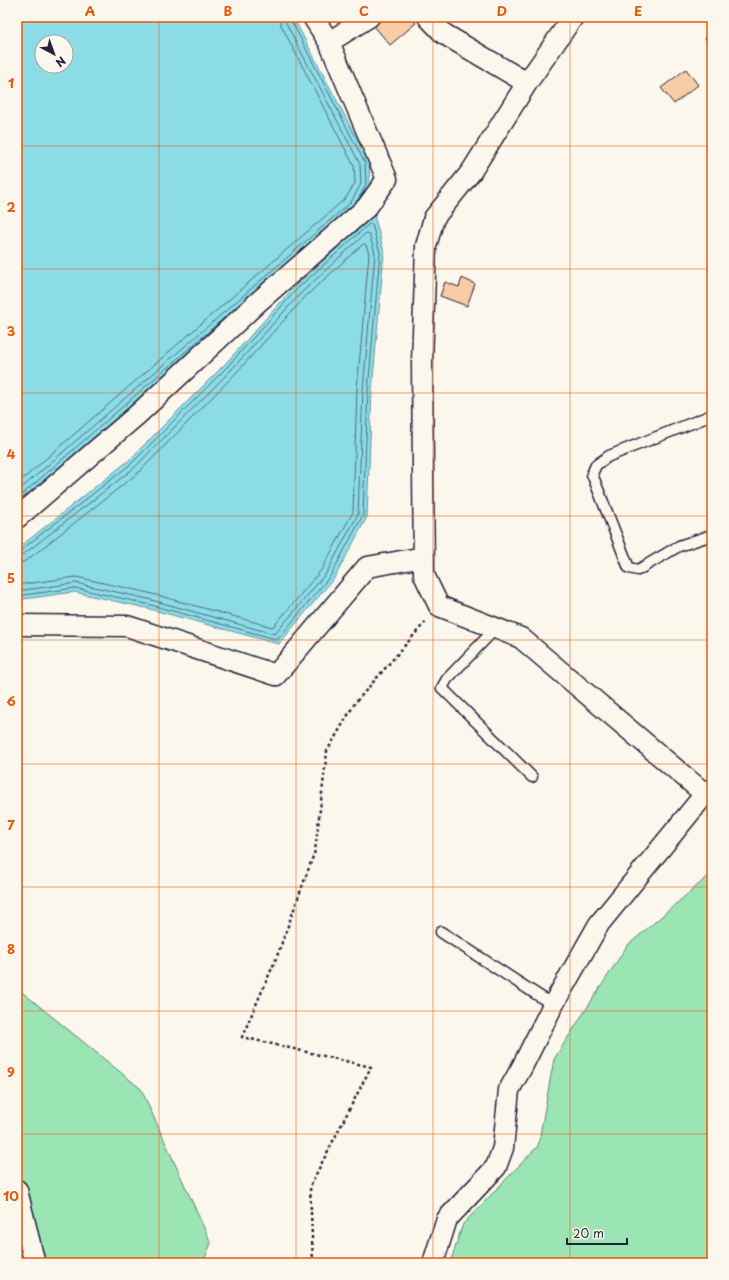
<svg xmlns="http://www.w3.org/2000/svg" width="729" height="1280" viewBox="0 0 729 1280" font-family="'Playpen Sans',sans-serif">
<rect width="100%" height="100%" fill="#fbf7ec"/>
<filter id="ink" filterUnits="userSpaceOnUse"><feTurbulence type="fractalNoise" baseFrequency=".025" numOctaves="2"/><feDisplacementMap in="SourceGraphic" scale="8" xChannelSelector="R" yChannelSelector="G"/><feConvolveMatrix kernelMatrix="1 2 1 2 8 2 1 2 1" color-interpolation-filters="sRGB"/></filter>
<g filter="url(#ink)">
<path fill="#9be4b3" stroke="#5e8377" d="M712 873V1263H450L463 1224 538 1146 554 1059 627 946Z
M17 988 141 1089 211 1243 203 1263H17Z"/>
<path fill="#8cdce6" stroke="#6292a2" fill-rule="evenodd" d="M17 17H293L369 162 370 186 358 208 17 504ZM42 42H66V66H42Z
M374 215 384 252 372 390 367 517 335 577 279 644 146 608 74 592 17 600V549L128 461 225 364 296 285Z"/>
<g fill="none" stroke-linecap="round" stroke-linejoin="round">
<path stroke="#4c6c7f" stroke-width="1" d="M290 17 291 20 365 163 366 185 357 201
M17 484 346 198 355 183 354 166 281 25 279 17
M17 492 351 202 361 184 360 164 286 23 285 17
M17 499 225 317
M17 551 21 550 131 464 227 367 298 288 369 224H372L380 253 368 390 363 515 331 575 278 639H276L147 604 75 588 17 596
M17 557 24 554 134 468 231 370 302 292 366 233 369 234 375 253 363 390 358 514 327 572 276 633 274 634 148 599 76 583 17 591
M17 563 23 562 27 560 138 473 235 374 306 296 363 244 366 245 369 254 357 389 353 512 322 569 274 626 272 627 149 593 76 577 17 585"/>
</g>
<path fill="#f7cca6" stroke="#22223b" d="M384 17H410L416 23 390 45 374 26Z
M712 33V48L705 38Z
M686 69 698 85 674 104 661 88Z
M462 278 475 284 467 306 440 296 445 282 459 287Z"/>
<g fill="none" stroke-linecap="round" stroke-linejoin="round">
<defs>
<path id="service" d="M712 415 609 456 596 465 592 474 629 568 638 570 679 546 712 535
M496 628 447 679 442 688 532 777
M441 932 553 1005"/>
<path id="minor" d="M428 17 444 34 527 83
M573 17 527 83 471 172 434 218 426 246 422 363 424 575 439 606 521 638 705 794
M329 42 369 17
M17 518 137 415 258 302 367 207 387 179 329 42 313 17
M17 625 127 626 276 675 367 567 424 557
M17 1190 34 1260 33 1263
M433 1263 447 1219 496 1167 503 1148 509 1090 522 1067 553 1005 599 924 705 794 712 789"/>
</defs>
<use href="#service" stroke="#22223b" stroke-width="13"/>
<use href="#minor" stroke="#22223b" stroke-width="23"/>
<path stroke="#22223b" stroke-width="2.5" stroke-dasharray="3 3" stroke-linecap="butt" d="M313 1263 310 1186 371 1067 242 1037 276 959 315 851 327 751 355 703 427 620"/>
<use href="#service" stroke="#fbf7ec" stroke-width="10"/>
<use href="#minor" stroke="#fbf7ec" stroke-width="20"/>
</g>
</g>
<path fill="none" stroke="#e8590c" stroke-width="1" stroke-opacity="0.55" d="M159 17V1263M296 17V1263M433 17V1263M570 17V1263M17 146H712M17 269H712M17 393H712M17 516H712M17 640H712M17 764H712M17 887H712M17 1011H712M17 1134H712"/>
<rect width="729" height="1280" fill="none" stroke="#fbf7ec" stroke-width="44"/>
<g transform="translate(54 54) rotate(139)"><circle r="19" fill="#fbf7ec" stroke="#a4a2a5"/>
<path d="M0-3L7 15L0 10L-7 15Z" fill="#22223b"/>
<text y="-6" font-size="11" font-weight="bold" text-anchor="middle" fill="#22223b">N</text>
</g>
<path d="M567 1238v6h60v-6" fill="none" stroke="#22223b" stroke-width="2"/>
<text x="573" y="1238" font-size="12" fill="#22223b" stroke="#fbf7ec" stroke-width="3" paint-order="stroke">20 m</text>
<rect x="22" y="22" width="685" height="1236" fill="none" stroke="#e8590c" stroke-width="1.5"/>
<g font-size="13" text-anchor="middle" font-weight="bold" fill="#e8590c">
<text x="90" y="16">A</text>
<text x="228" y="16">B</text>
<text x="364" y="16">C</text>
<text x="502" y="16">D</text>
<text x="638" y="16">E</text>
<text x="11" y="88">1</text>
<text x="11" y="212">2</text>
<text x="11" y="336">3</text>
<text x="11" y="459">4</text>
<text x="11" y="583">5</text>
<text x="11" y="706">6</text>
<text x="11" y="830">7</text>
<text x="11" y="954">8</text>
<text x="11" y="1077">9</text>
<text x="11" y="1201">10</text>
</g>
</svg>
